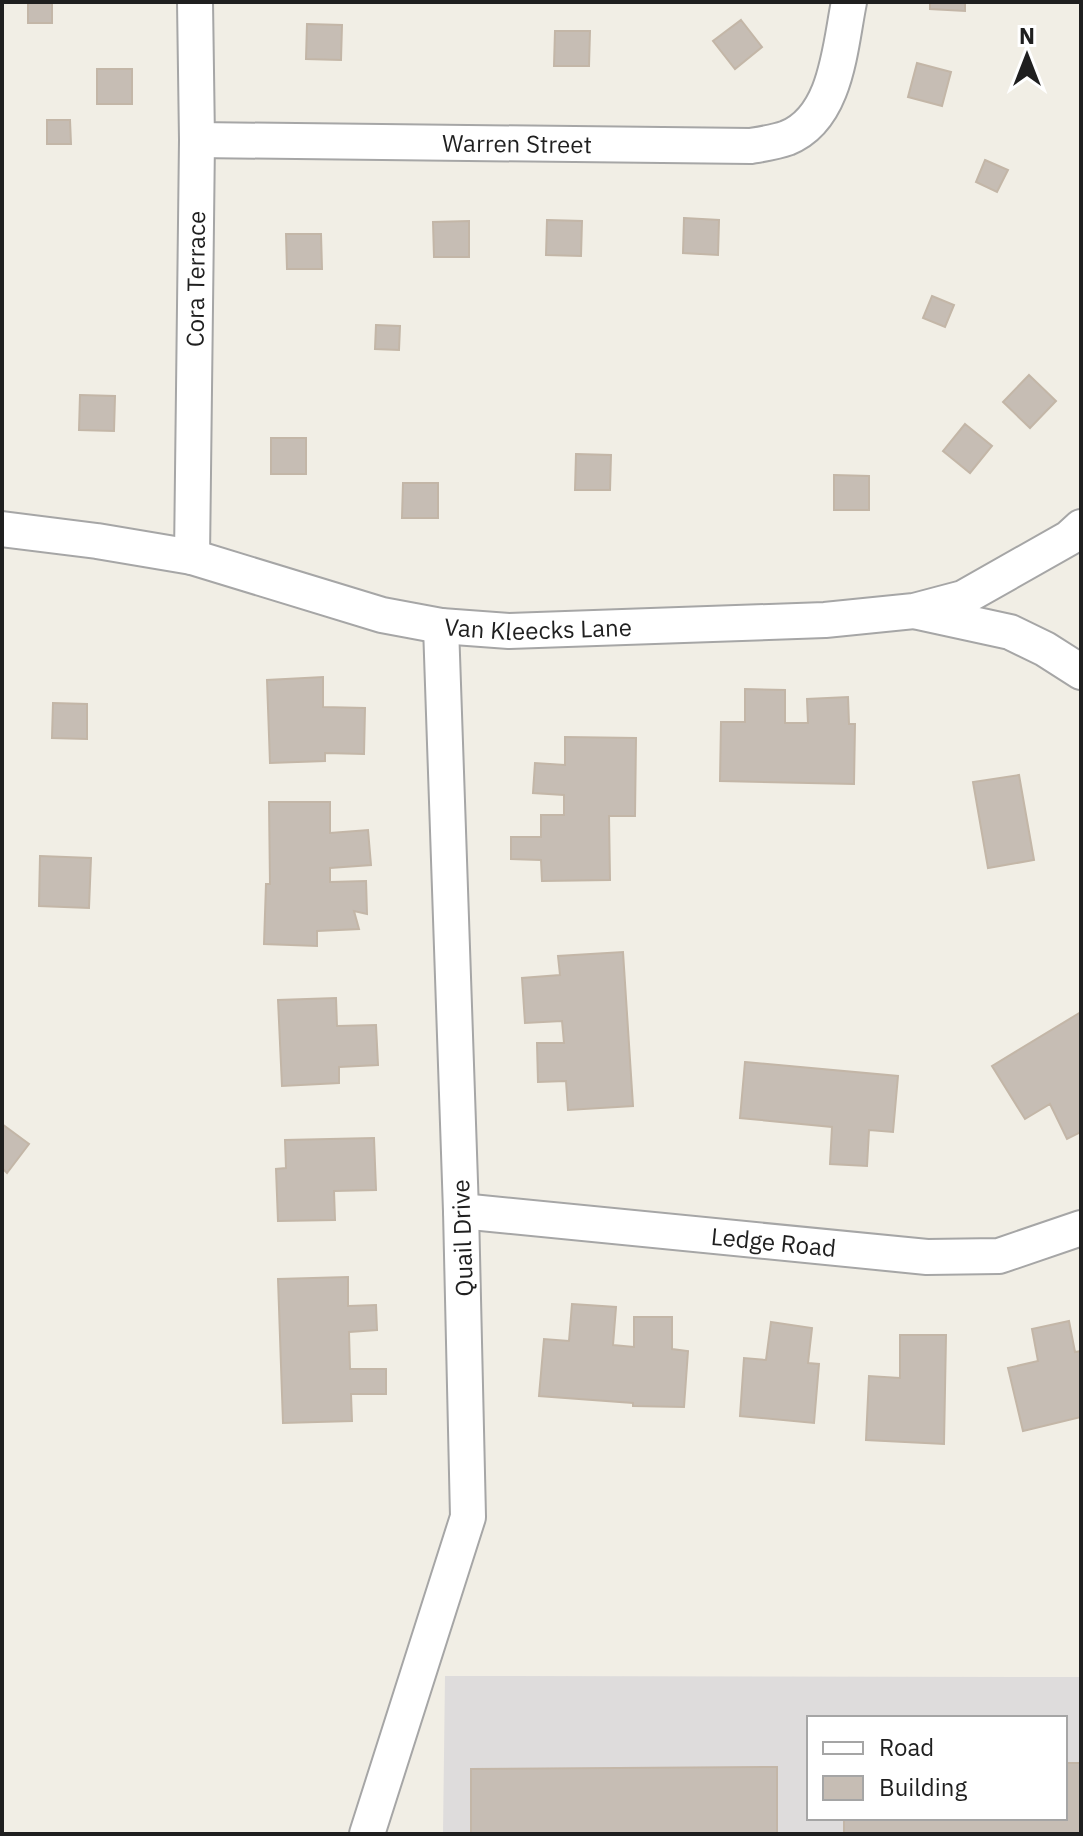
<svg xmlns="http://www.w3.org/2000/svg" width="1083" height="1836" viewBox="0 0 1083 1836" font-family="'IBM Plex Sans',sans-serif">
<rect width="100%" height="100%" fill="#f1eee5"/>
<path fill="#dedcdc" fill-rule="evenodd" d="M445 1676 1081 1677V1834H443ZM809 1718H1065V1818H809Z"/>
<path fill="#c6bdb4" stroke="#c3b6a7" stroke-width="2" d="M28 2H52V23H28Z
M930 2H965V11L930 9Z
M741 20 762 47 735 69 713 41Z
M307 24 342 25 341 60 306 59Z
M555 31H590L589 66H554Z
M917 63 951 72 942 106 908 97Z
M97 69H132V104H97Z
M47 120H70L71 144H47Z
M985 160 1008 170 997 192 976 182Z
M684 218 719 220 718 255 683 253Z
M547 220 582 221 581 256 546 255Z
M469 221V257H434L433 222Z
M286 234H321L322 269H287Z
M932 296 954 305 945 327 923 318Z
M376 325 400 326 399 350 375 349Z
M1029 375 1056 401 1030 428 1003 402Z
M80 395 115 396 114 431 79 430Z
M965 424 992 446 970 473 943 451Z
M271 438H306V474H271Z
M576 454 611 455 610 490H575Z
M834 475 869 476V510H834Z
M403 483H438V518H402Z
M323 677V707L365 708 364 754 325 753V761L270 763 267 680Z
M745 689 785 690V723H808L807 699 848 697 849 724H855L854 784 720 781 721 722H745Z
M53 703 87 704V739L52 738Z
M565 737 636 738 635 816H609L610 880 542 881 541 860 511 859V837H541V815H564V795L533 793 535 763 565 765Z
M1019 775 1034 860 988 868 973 782Z
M269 802H330V833L368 830 371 865 330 868V882L366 881 367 914 354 911 359 929 317 931V946L264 944 266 884H270Z
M40 856 91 858 89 908 39 906Z
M623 952 633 1106 568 1110 566 1081 538 1082 537 1043H564L562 1021 525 1023 522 978 560 975 558 956Z
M336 998 337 1026 376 1025 378 1065 339 1067V1083L282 1086 278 1000Z
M1081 1012V1132L1067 1139 1050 1104 1025 1119 992 1066Z
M745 1062 898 1076 893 1132 869 1130 867 1166 830 1164 832 1127 740 1118Z
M2 1124 29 1144 7 1173 2 1168Z
M374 1138 376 1190 334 1191 335 1220 278 1221 276 1169 286 1168 285 1140Z
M348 1277V1306L376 1305 377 1330 349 1332 350 1369H386V1394H351L352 1421 283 1423 278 1279Z
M572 1304 616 1307 613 1345 634 1347V1317H672V1349L688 1351 684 1407 633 1406V1403L539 1396 544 1339 569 1341Z
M1069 1321 1075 1352 1081 1351V1417L1023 1431 1008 1368 1038 1361 1032 1329Z
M771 1322 812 1328 808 1363 819 1364 814 1423 740 1416 744 1358 766 1360Z
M900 1335H946L944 1444 866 1440 869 1376 900 1378Z
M1065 1763H1081V1834H844V1818H1065Z
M777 1767V1834H471V1769Z"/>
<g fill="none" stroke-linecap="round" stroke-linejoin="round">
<defs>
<g id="minor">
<path id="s1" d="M197 140 751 146C763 144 776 142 787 138 837 118 840 46 849 2"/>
<path id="s2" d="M2 529 97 541 192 557 382 615 441 626 509 631 825 620 914 611 963 598 1069 538 1081 527"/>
<path id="s3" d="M192 557 197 140 195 2"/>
<path d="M918 612 1010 632 1045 649 1081 672"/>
<path id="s4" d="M461 1211 927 1257 999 1256 1081 1228"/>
<path d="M367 1834 468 1517 461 1211 441 626"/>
</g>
</defs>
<use href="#minor" stroke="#a6a6a6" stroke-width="38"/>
<use href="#minor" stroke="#fff" stroke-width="34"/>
</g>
<g text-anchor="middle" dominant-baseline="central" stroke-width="6" stroke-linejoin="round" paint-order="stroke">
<g font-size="24" fill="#1f1f1f" stroke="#fff">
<text stroke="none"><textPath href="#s1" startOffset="320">Warren Street</textPath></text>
<text stroke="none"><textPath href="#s3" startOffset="278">Cora Terrace</textPath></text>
<text stroke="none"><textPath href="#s2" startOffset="548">Van Kleecks Lane</textPath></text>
<text transform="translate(462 1238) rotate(-92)">Quail Drive</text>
<text stroke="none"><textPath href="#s4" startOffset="314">Ledge Road</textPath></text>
</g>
</g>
<rect width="1083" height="1836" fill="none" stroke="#1f1f1f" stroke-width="8"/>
<rect x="807" y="1716" width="260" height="104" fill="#ffffff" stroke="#a5a5a5" stroke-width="2"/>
<rect x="823" y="1742" width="40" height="12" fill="#ffffff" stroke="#a5a5a5" stroke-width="2"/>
<text x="879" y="1756" font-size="24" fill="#1f1f1f">Road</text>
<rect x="823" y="1776" width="40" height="24" fill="#c6bdb4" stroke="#a5a5a5" stroke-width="2"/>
<text x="879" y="1796" font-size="24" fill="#1f1f1f">Building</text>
<g transform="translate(1027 56)" stroke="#ffffff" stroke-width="6" paint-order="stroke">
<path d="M0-6L14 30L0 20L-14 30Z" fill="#1f1f1f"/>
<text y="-12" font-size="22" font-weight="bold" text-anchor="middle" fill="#1f1f1f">N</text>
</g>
</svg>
